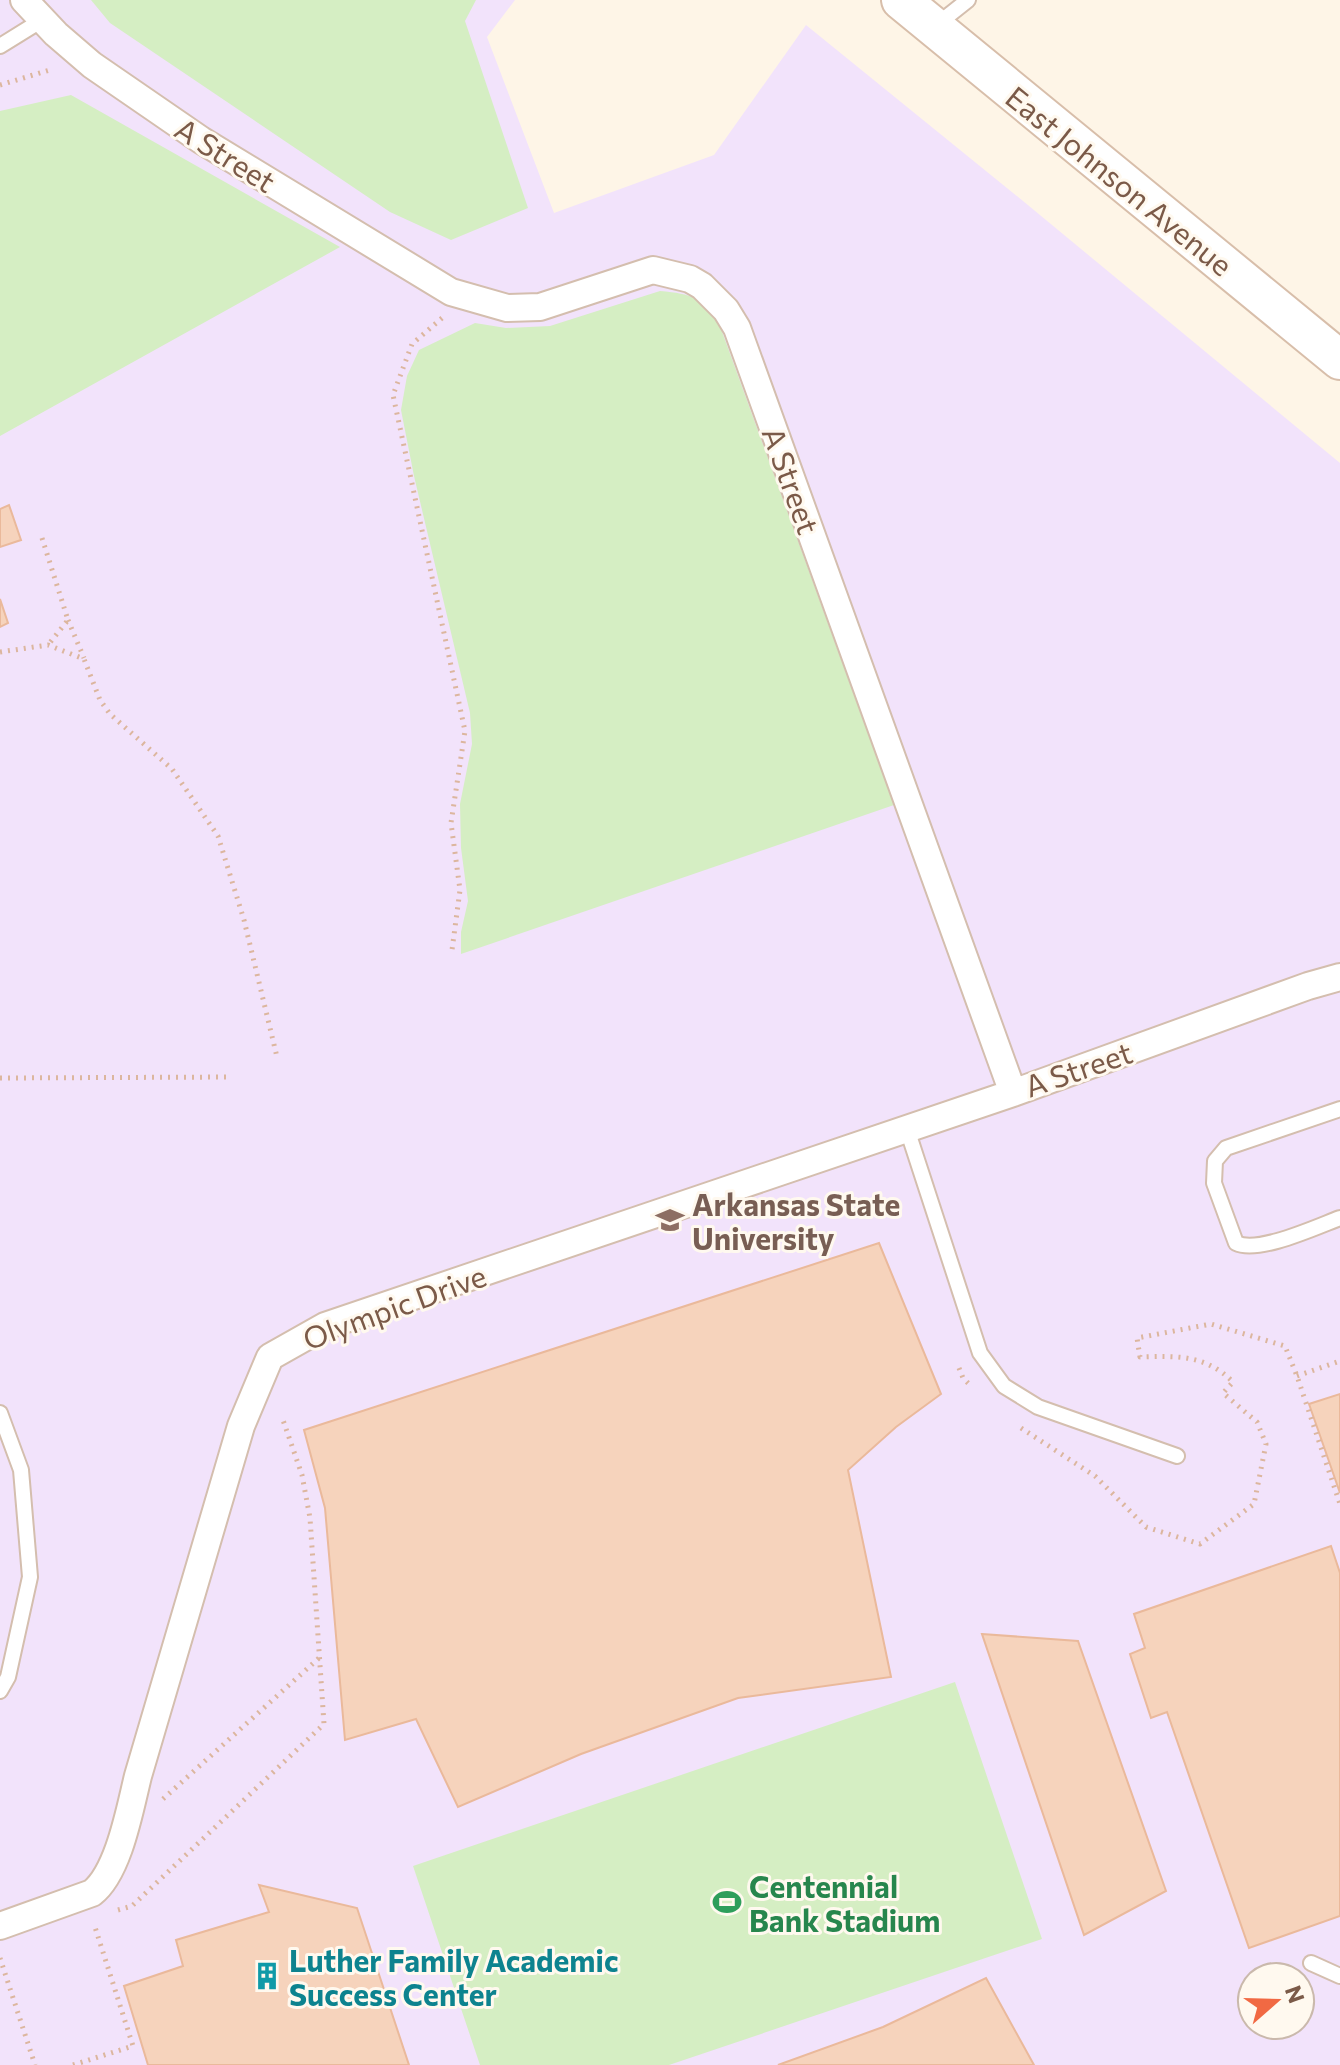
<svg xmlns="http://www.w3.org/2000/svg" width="1340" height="2065" viewBox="0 0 1340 2065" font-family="Commissioner,sans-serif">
<rect width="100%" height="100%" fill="#fef5e7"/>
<path fill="#f2e3fb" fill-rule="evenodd" d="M0 0H515L487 37 554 213 714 155 806 25 1023 201 1340 463V2065H0ZM1252 1977H1300V2025H1252Z"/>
<path fill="#d5eec3" d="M91 0H476L465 21 528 208 451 240 390 212 110 23Z
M71 95 340 247 0 436V111Z
M660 291C693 294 701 297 720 326L894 805 461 954V932L468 901 461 848 460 804 472 744 470 713 414 476 401 410 407 376 419 350 475 323 506 328 550 326Z
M955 1682 1042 1939 669 2065H480L413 1866Z"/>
<path fill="#f6d3bc" stroke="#eab99b" stroke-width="2" d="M9 505 21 540 0 547V509Z
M0 599 8 623 0 627Z
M879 1243 941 1394 896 1427 848 1470 891 1677 738 1698 581 1754 458 1807 416 1719 345 1740 325 1508 304 1430Z
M1340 1394V1493L1309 1404Z
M1331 1546 1340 1573V1916L1249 1948 1167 1712 1151 1718 1130 1654 1145 1648 1134 1614Z
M982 1634 1078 1641 1166 1891 1084 1935Z
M259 1885 357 1908 409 2065H148L124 1986 183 1966 176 1940 269 1912Z
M986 1978 1034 2065H778L883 2027Z"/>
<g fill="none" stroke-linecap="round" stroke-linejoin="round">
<defs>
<path id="lane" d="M934 27 968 0
M0 46 42 20
M1340 1109 1226 1148 1215 1161 1214 1183 1236 1243C1258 1254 1316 1227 1340 1218
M907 1129 980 1353 1004 1386 1038 1407 1177 1456
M0 1413 21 1470 30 1577 8 1677 0 1691
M1311 1963 1340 1976"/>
<path id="street" d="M24 0 56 34 92 65 201 140 451 292 507 308 540 307 653 270 690 279 702 286 726 310 737 328 1013 1093
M0 1926 92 1893C119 1872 130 1808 138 1776L241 1426 270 1357 325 1326 1013 1093 1308 986 1340 977"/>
<path id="secondary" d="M901 0 1340 360"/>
</defs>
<use href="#lane" stroke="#d4beae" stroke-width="18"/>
<use href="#street" stroke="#d4beae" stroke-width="30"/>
<use href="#secondary" stroke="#d8beaa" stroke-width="42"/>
<path stroke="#dcb69e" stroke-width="5" stroke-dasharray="2 6" stroke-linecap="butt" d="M0 85 53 69
M442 318 412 344 393 395 465 731 451 823 460 890 452 950
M42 538 68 620 48 645
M68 620 84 658
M0 652 48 645 84 659 100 700 110 714 172 769 218 836 244 920 277 1057
M0 1078 231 1077
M959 1368 963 1378 971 1386
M1297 1376 1340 1361
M1021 1428 1095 1476 1146 1527 1200 1544 1254 1504 1266 1444 1257 1422 1223 1393 1233 1382C1205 1354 1176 1356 1140 1357L1137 1338 1211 1324 1285 1346 1297 1376 1340 1504
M163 1799 319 1658
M118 1910 132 1906 324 1724 310 1518 302 1475 283 1420
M0 1958 35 2065
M73 2065 133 2046 94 1924"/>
<use href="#lane" stroke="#fff" stroke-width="14"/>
<use href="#street" stroke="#fff" stroke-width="26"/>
<use href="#secondary" stroke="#fff" stroke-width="38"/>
</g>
<defs>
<symbol id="university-bare" viewBox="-9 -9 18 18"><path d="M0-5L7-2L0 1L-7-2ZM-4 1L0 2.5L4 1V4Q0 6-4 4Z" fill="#8d6e63" stroke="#fff9ef" stroke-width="2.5" paint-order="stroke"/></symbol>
<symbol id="stadium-bare" viewBox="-9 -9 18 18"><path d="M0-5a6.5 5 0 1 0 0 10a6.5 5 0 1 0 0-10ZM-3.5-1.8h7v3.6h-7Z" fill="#2e9e5b" stroke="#fff9ef" stroke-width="2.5" paint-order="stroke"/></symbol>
<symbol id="building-bare" viewBox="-9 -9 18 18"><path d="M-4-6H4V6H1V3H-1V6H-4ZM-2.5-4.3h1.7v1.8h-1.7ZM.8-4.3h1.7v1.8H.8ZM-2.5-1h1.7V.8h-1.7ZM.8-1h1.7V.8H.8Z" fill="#0f9aa8" stroke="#fff9ef" stroke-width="2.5" paint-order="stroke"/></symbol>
</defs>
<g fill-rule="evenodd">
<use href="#university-bare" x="650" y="1200" width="40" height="40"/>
<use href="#stadium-bare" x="707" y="1882" width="40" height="40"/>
<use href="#building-bare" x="247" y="1956" width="40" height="40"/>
</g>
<g text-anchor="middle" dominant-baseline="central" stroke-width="6" stroke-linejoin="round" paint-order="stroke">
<g font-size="30" fill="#7b5a48" stroke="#fff9ef">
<text transform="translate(226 154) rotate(32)">A Street</text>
<text transform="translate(1120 180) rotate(39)">East Johnson Avenue</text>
<text transform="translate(792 480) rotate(70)">A Street</text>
<text transform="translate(1078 1068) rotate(-19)">A Street</text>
<text transform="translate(394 1306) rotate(-20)">Olympic Drive</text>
</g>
<g font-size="30" font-weight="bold" fill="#785e54" stroke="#fff9ef" text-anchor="start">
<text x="692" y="1203">Arkansas State<tspan x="692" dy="34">University</tspan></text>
</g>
<g font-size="30" font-weight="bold" fill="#27864d" stroke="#fff9ef" text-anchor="start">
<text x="749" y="1885">Centennial<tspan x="749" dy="34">Bank Stadium</tspan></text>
</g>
<g font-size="30" font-weight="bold" fill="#0d838f" stroke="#fff9ef" text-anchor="start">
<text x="289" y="1959">Luther Family Academic<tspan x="289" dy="34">Success Center</tspan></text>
</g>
</g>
<g transform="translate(1276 2001) rotate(70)"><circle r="38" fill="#fff9ef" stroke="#cab9ac" stroke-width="2"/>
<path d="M0-6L14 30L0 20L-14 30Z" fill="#f16943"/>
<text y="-12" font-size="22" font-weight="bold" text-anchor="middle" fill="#7b5a48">N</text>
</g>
</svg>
